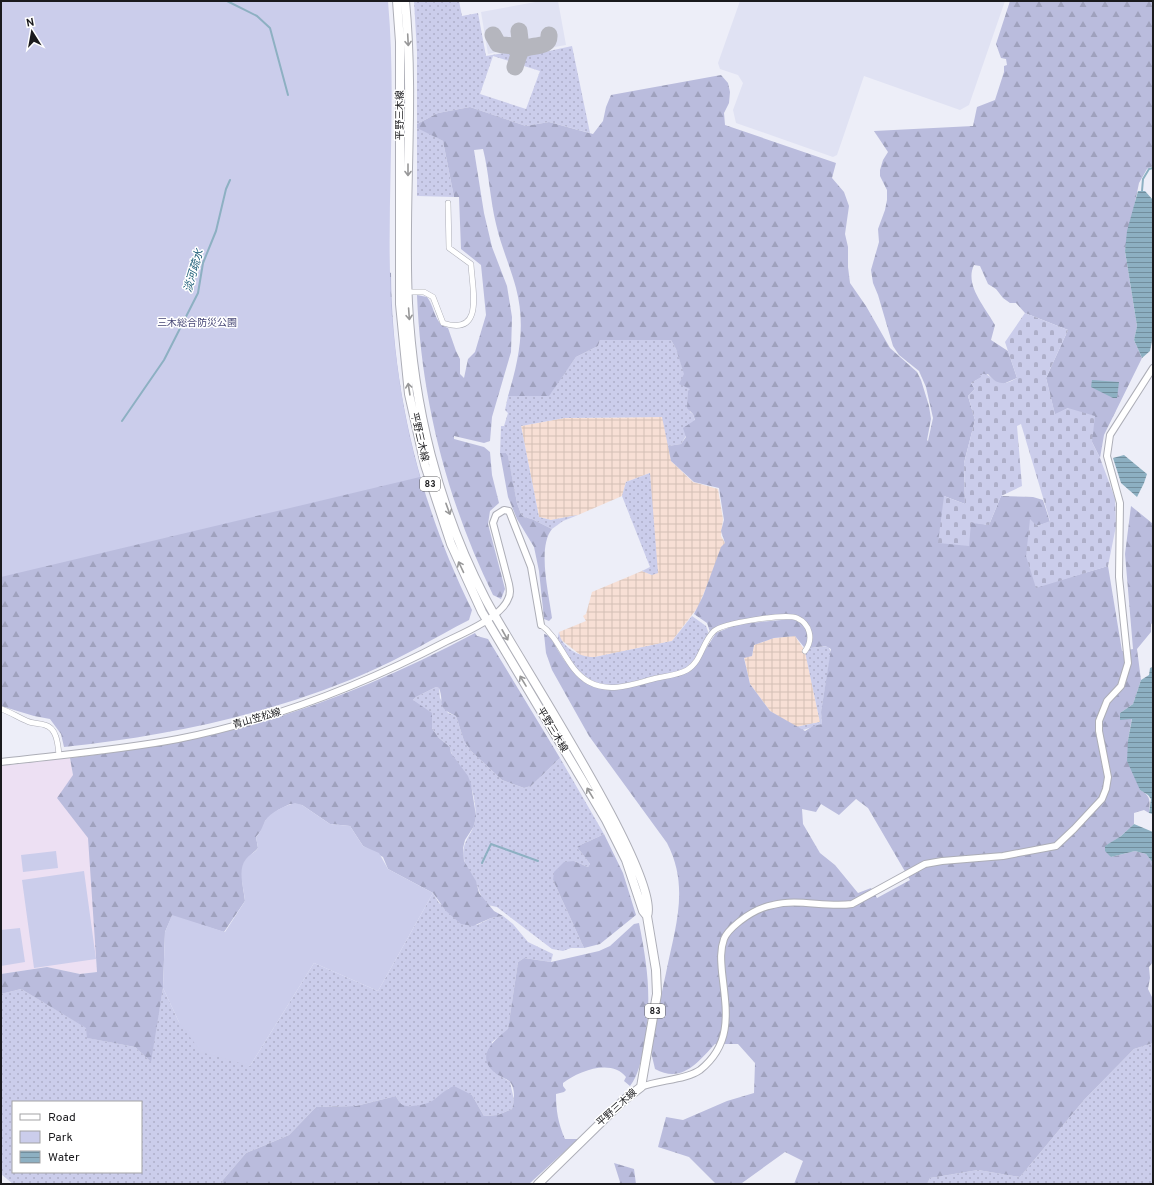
<svg xmlns="http://www.w3.org/2000/svg" width="1154" height="1185" viewBox="0 0 1154 1185" font-family="Overpass,'Noto Sans JP',sans-serif">
<defs>
<pattern id="industrial-grid" width="8" height="8" patternUnits="userSpaceOnUse"><rect width="8" height="8" fill="#f7dfd5"/><path d="M0 4h8M4 0v8" fill="none" stroke="#d3bfb6"/></pattern>
<pattern id="grass-dots" width="8" height="8" patternUnits="userSpaceOnUse"><rect width="8" height="8" fill="#cbcdeb"/><path d="M2 2h.1M6 6h.1" fill="none" stroke="#aeafc9" stroke-width="1.8" stroke-linecap="round"/></pattern>
<pattern id="forest-firs" width="22" height="20" patternUnits="userSpaceOnUse"><rect width="22" height="20" fill="#babcdd"/><path d="M5 1l3.5 6h-7zM16 11l3.5 6h-7z" fill="#9fa1bd"/></pattern>
<pattern id="cemetery-stones" width="16" height="16" patternUnits="userSpaceOnUse"><rect width="16" height="16" fill="#cbcdeb"/><path d="M2 7V4a2 2 0 0 1 4 0v3zM10 15v-3a2 2 0 0 1 4 0v3z" fill="#aeafc9"/></pattern>
<pattern id="water-rules" width="6" height="5" patternUnits="userSpaceOnUse"><rect width="6" height="5" fill="#8db0c2"/><path d="M0 2.5h6" fill="none" stroke="#728e9d"/></pattern>
</defs>
<rect width="100%" height="100%" fill="#edeef8"/>
<path fill="#e0e2f3" d="M541 1H558L566 45 515 54 510 49 488 54 481 12Z
M740 1H1005L969 105 960 110 864 76 837 155 833 157 736 123 733 110 743 83 738 75 720 69 718 63Z"/>
<path fill="url(#industrial-grid)" d="M663 417 671 461 693 482 718 489 723 519 721 536 725 543 698 607 672 641 595 657H583L560 639 559 632 586 621 583 616 586 614 592 592 642 571 652 575 650 473 626 482 622 496 578 515 551 520 539 517 521 426 564 418Z
M795 636 805 651 820 722 796 727 770 711 750 684 744 657 752 656 754 645 774 638Z"/>
<path fill="#ede0f3" d="M70 758 73 775 89 792 97 972 80 974 47 967 1 974V766Z"/>
<path fill="url(#grass-dots)" fill-rule="evenodd" d="M414 1H459L462 16 478 13 486 56 510 52 512 54 509 61 493 56 480 94 526 109 540 71 524 66 526 56 572 46 590 133 549 122 526 126 470 107 438 113 417 124V52Z
M417 127 443 141 454 197 417 196Z
M600 340H671L676 349 690 389 688 400 690 412 693 414 695 421 681 444 668 446 662 417 564 418 521 426 539 517 551 520 578 515 563 521 552 529 532 519 524 517 521 514 517 503 508 457 506 453H500L501 426H504L508 413 505 410 508 396H548L576 357 598 346Z
M650 473 658 573 652 575 642 571 650 567 622 496 626 482Z
M692 616 706 626 709 634C703 645 698 658 689 665 679 674 666 673 654 676 634 681 611 691 591 680 576 672 567 655 557 641L559 632C561 648 581 658 595 657L672 641Z
M828 646 831 652 821 712 822 724 803 730 796 727 820 722 805 652 810 648Z
M436 687 439 688 440 698 448 713 456 716 464 741 471 751 502 780 524 788 531 786 560 758 604 834C597 838 581 844 577 847L590 864 588 867 574 861 553 880 584 948H571L563 951 552 949 497 907C494 906 490 906 488 904 480 899 479 888 475 881 472 873 465 868 464 859 461 843 469 839 474 825 478 814 474 795 470 783 466 770 451 760 450 747L439 738 413 700 416 697Z
M433 893 439 903 477 925 491 918 503 916 513 924 528 942 553 954 551 962 524 958 518 962 508 1030 492 1042 494 1072 510 1082 514 1100 512 1109 498 1115 484 1116 472 1095 449 1088 435 1101 426 1105 405 1107 400 1104 396 1096 356 1106 316 1107 289 1135 246 1153 222 1181 223 1184H13L1 1174V994L21 989 87 1028 88 1038 135 1047 150 1061 163 988 179 1022 250 1066 314 963 378 991ZM13 1102H141V1172H13Z
M1153 1043V1184H927L930 1178 978 1170 1020 1177 1084 1100 1134 1049Z"/>
<path fill="url(#forest-firs)" fill-rule="evenodd" d="M1010 1H1153V166L1147 169 1139 183 1125 251 1137 326 1134 340 1142 358 1104 435 1100 458 1092 442 1068 408 1055 415 1046 378 1068 330 1025 313 1016 303H1010L1003 298 996 289 988 284 980 266 974 265C964 285 986 308 995 325L991 340 1008 351 1017 378 1003 384 995 382 988 374 971 383 975 389 968 396 975 420 964 463 965 504 944 496 971 522 989 525 1001 496 1033 497 1043 500 1050 522 1036 526 1030 520 1036 587 1108 566 1122 651 1133 649 1125 554 1131 506 1152 523 1153 521V623L1151 624V632L1137 649 1141 680 1133 704 1120 713V719L1132 718 1128 740 1140 790C1151 796 1150 800 1149 813L1144 810 1134 813V824L1121 836 1106 846 1111 857 1135 851 1146 854 1153 863V962L1149 967 1150 978 1148 989 1153 999V1043L1134 1049 1084 1100 1020 1177 978 1170 930 1178 927 1184H794L803 1161 785 1152 742 1183 716 1184 689 1157 658 1147 666 1117 683 1120 727 1101 754 1093 755 1063 738 1044H715C698 1062 682 1084 655 1069L651 1052C656 1025 660 999 666 973 675 927 690 887 667 843L589 736 552 670 546 653 544 634 550 636C558 651 568 669 582 679 589 685 612 689 621 689L679 675 695 666 716 633 738 624 793 619 803 624 807 632 808 641 804 647 795 636 774 638 754 645 752 656 744 658 750 684 770 711 805 731 813 726 822 724 821 712 831 649 826 646 810 648C812 638 813 627 804 620 794 612 736 619 723 624 718 626 714 628 710 632L707 623 694 614 703 596 721 547 725 543 721 531 724 520 719 488 694 482 671 461 668 446 681 444 686 437 683 428 695 420 693 414 687 408 688 391 690 389 679 384 684 374 676 349 671 340H600L598 346 576 357 549 396H508C519 359 526 326 516 288 510 266 501 246 496 224 490 199 489 173 483 149L474 150 484 213 492 247 507 286 512 317 511 352 492 417 490 441 484 443 454 436V439L484 447 490 452 492 475 499 503 490 511 488 524 505 589 501 599 493 595C447 501 421 399 417 295L427 297C435 307 434 324 448 328L456 351 460 359V374L464 378 468 359 475 352 486 315 481 265 461 249 459 197H454L443 141 417 128V124L438 113 470 107 526 126 549 122 593 134 603 121 606 107 611 95 721 75 728 83 730 92 729 103 724 113 725 125 836 163 832 178 844 192 849 206 845 234 848 247V267L850 283 866 306 890 348 917 372 921 380 929 406 931 419 927 440 928 441 933 418 926 387 919 371 899 355 893 346 878 295 873 283 871 270 879 242 878 229 885 210 887 200V190L880 176V170L883 160 888 152 874 131 973 126 977 107 995 100 1004 72V66L1007 65 1006 59 1001 58 996 44ZM856 799 868 808 910 880 877 898 871 888 858 893 835 865 820 853 803 824 802 809 816 812 821 804 839 815Z
M1 71 391 273C392 390 420 505 472 610L469 620C434 638 400 659 364 674 268 715 167 736 64 747L61 734 50 719 34 716 1 706Z
M500 453H506L508 456 517 503 521 514 524 517 532 519 552 529C537 547 549 595 552 618L549 621 544 619 539 571 534 547 517 519 508 497Z
M475 633 477 636 488 639 560 758 531 786 524 788 502 780 471 751 464 741 456 716C435 707 445 703 439 688L436 687 416 697 413 700 432 713V728L439 738 450 747 451 753 468 776 471 784 476 816 474 826 465 840 463 848 464 861 476 881 479 893 494 911 503 916 491 918 473 926 461 924 446 911 433 893 388 869 383 857 363 846 350 826 330 824 302 805 290 804 278 810 265 821 264 827 256 837 258 848C255 852 252 853 249 857 238 872 243 884 245 901L224 932 172 916 165 932 163 988 151 1062 135 1047 87 1038 86 1028 21 989 1 994V974L47 967 80 974 97 972 88 838 57 798 73 775 70 758C120 752 170 745 219 733 309 712 394 676 475 633Z
M604 834 623 873 636 915 600 944 584 948 553 880 554 872 564 862 574 861 588 867 590 864 577 847C581 844 597 838 604 834Z
M639 923C648 968 652 1000 644 1046 641 1060 639 1074 630 1086L624 1081 626 1077C612 1058 578 1071 563 1083V1086L566 1090 564 1092 556 1094C556 1110 558 1123 565 1139H578L529 1184H223L222 1181 246 1153 289 1135 316 1107 356 1106 396 1096C400 1104 402 1107 412 1106 439 1104 435 1094 454 1086L472 1095 484 1116 498 1115 512 1109C514 1102 516 1089 510 1082 506 1078 498 1076 494 1072 475 1055 495 1040 508 1029L518 962 524 958 551 962 599 951 610 946 634 924Z
M614 1163 634 1169 636 1184H619L620 1182Z"/>
<path fill="url(#cemetery-stones)" d="M1025 313 1068 330 1046 378 1055 414 1068 408 1095 416 1092 442 1100 458 1115 498 1116 526 1108 566 1036 588 1026 556 1030 519 1037 526 1050 521 1021 424 1017 426 1022 486 1001 496 989 525 971 523 969 546 938 543 944 496 965 504 964 463 975 420 968 396 975 389 971 383 981 377 980 374C991 372 992 383 1002 383 1007 384 1013 380 1017 378L1005 342Z"/>
<path fill="#cbcdeb" d="M1 1H388C397 102 386 203 391 304 395 362 404 421 420 477L1 577Z
M295 803 302 805 330 824 350 826 363 846 379 853 388 869 433 893 378 991 314 963 250 1066 201 1052 179 1022 163 988 165 932 172 915 225 932 245 901C244 888 237 870 246 859 250 854 255 853 258 848L256 837C261 832 262 827 265 821 270 812 286 805 295 803Z
M56 851 58 868 23 872 21 855Z
M84 871 96 959 34 968 22 880Z
M20 928 25 962 1 966V930Z"/>
<path fill="url(#water-rules)" d="M1138 191H1145L1153 200V336L1150 351 1142 358 1134 340 1137 326 1125 251 1127 231Z
M1092 380 1119 382 1117 398H1113L1091 387Z
M1124 455 1147 474 1144 483 1137 497 1121 483 1113 458Z
M1153 667V814L1149 813 1151 799 1148 795 1140 790 1127 761 1128 740 1132 719 1120 720V713L1133 704 1141 680 1149 675 1150 668Z
M1134 824 1153 832V863L1146 854 1135 851 1111 857 1105 851V846L1121 836Z"/>
<g fill="none" stroke-linecap="round" stroke-linejoin="round">
<path stroke="#8db0c2" stroke-width="2" d="M227 1 257 16 270 28 288 95
M1142 191 1143 179 1149 169 1153 168
M122 421 164 360 198 293 203 263 216 231 226 189 230 180
M482 863 491 844 538 861"/>
<path stroke="#b5b6be" stroke-width="17" d="M493 35 498 44C507 47 517 42 519 55
M520 51C529 43 550 50 549 35
M515 67 521 48 519 31"/>
<defs>
<path id="minor" d="M408 292H424L433 297 443 323C485 337 472 289 471 264L449 248 448 203
M541 625C561 639 566 669 589 682 611 694 636 683 657 678 667 676 678 675 687 670 702 661 702 642 714 631 723 623 786 613 797 618 810 624 814 639 805 651
M1 709C11 712 17 717 27 721 33 724 39 723 45 725 57 728 58 745 59 755"/>
<path id="tertiary" d="M1 762C60 755 120 750 178 739 273 720 361 686 447 641 464 633 501 617 508 599 511 594 510 589 509 584L493 523 496 515 504 510 509 511 531 567 541 625
M641 1087C658 1080 686 1080 700 1070 734 1043 726 1009 722 972 721 961 720 950 724 939 727 931 734 926 740 921 749 914 762 907 773 905 798 898 826 908 852 904L925 864 942 861 1003 856 1056 846 1074 829 1102 799 1106 789 1108 777 1099 731V721L1107 701 1121 686 1128 663 1119 577 1120 503 1107 456 1110 435 1153 368"/>
<path id="primary" d="M397 1 400 42V304L409 394 425 465 451 544 482 612 606 820 626 860 643 911 647 916 656 970 657 994 641 1087 624 1100 538 1184
M405 1C415 102 403 203 408 303 413 405 438 508 485 598 511 649 662 876 647 916"/>
</defs>
<use href="#minor" stroke="#adaeb7" stroke-width="6"/>
<use href="#tertiary" stroke="#adaeb7" stroke-width="8"/>
<use href="#primary" stroke="#adaeb7" stroke-width="10"/>
<use href="#minor" stroke="#fff" stroke-width="5"/>
<use href="#tertiary" stroke="#fff" stroke-width="6"/>
<use href="#primary" stroke="#fff" stroke-width="8"/>
</g>
<defs><path id="oneway-shaft" d="M-6 0H5M1.5-3L5.5 0L1.5 3" fill="none" stroke-width="1.6" stroke-linecap="round" stroke-linejoin="round"/></defs>
<g stroke="#989899">
<use href="#oneway-shaft" transform="translate(408 40) rotate(87)"/>
<use href="#oneway-shaft" transform="translate(408 170) rotate(90)"/>
<use href="#oneway-shaft" transform="translate(409 314) rotate(86)"/>
<use href="#oneway-shaft" transform="translate(409 389) rotate(-99)"/>
<use href="#oneway-shaft" transform="translate(448 509) rotate(70)"/>
<use href="#oneway-shaft" transform="translate(461 567) rotate(-115)"/>
<use href="#oneway-shaft" transform="translate(505 635) rotate(61)"/>
<use href="#oneway-shaft" transform="translate(523 681) rotate(-121)"/>
<use href="#oneway-shaft" transform="translate(590 793) rotate(-121)"/>
</g>
<g text-anchor="middle" dominant-baseline="central" stroke-width="3" stroke-linejoin="round" paint-order="stroke">
<g fill="#fff" stroke="#5f5f61" stroke-width="1">
<rect x="420" y="477" width="20" height="14" rx="3"/>
<rect x="645" y="1004" width="20" height="14" rx="3"/>
</g>
<g font-size="9" font-weight="bold" fill="#1a1a1d">
<text x="430" y="484">83</text>
<text x="655" y="1011">83</text>
</g>
<g font-size="10" fill="#1a1a1d" stroke="#fff">
<text transform="translate(400 115) rotate(-90)">平野三木線</text>
<text transform="translate(419 437) rotate(77)">平野三木線</text>
<text transform="translate(257 719) rotate(-16)">青山笠松線</text>
<text transform="translate(552 730) rotate(59)">平野三木線</text>
<text transform="translate(617 1108) rotate(-42)">平野三木線</text>
</g>
<g font-size="10" fill="#464675" stroke="#fff">
<text x="197" y="323">三木総合防災公園</text>
</g>
<g font-size="11" font-style="italic" fill="#1b5c76" stroke="#fff">
<text transform="translate(194 271) rotate(-74)">淡河疏水</text>
</g>
</g>
<rect width="1154" height="1185" fill="none" stroke="#1a1a1d" stroke-width="4"/>
<rect x="12" y="1101" width="130" height="72" fill="#ffffff" stroke="#a3a3a5"/>
<rect x="20" y="1114" width="20" height="6" fill="#ffffff" stroke="#a3a3a5"/>
<text x="48" y="1121" font-size="12" fill="#1a1a1d">Road</text>
<rect x="20" y="1131" width="20" height="12" fill="#cbcdeb" stroke="#a3a3a5"/>
<text x="48" y="1141" font-size="12" fill="#1a1a1d">Park</text>
<rect x="20" y="1151" width="20" height="12" fill="url(#water-rules)" stroke="#a3a3a5"/>
<text x="48" y="1161" font-size="12" fill="#1a1a1d">Water</text>
<g transform="translate(32 32) rotate(349)" stroke="#ffffff" stroke-width="3" paint-order="stroke">
<path d="M0-3L7 15L0 10L-7 15Z" fill="#1a1a1d"/>
<text y="-6" font-size="11" font-weight="bold" text-anchor="middle" fill="#1a1a1d">N</text>
</g>
</svg>
